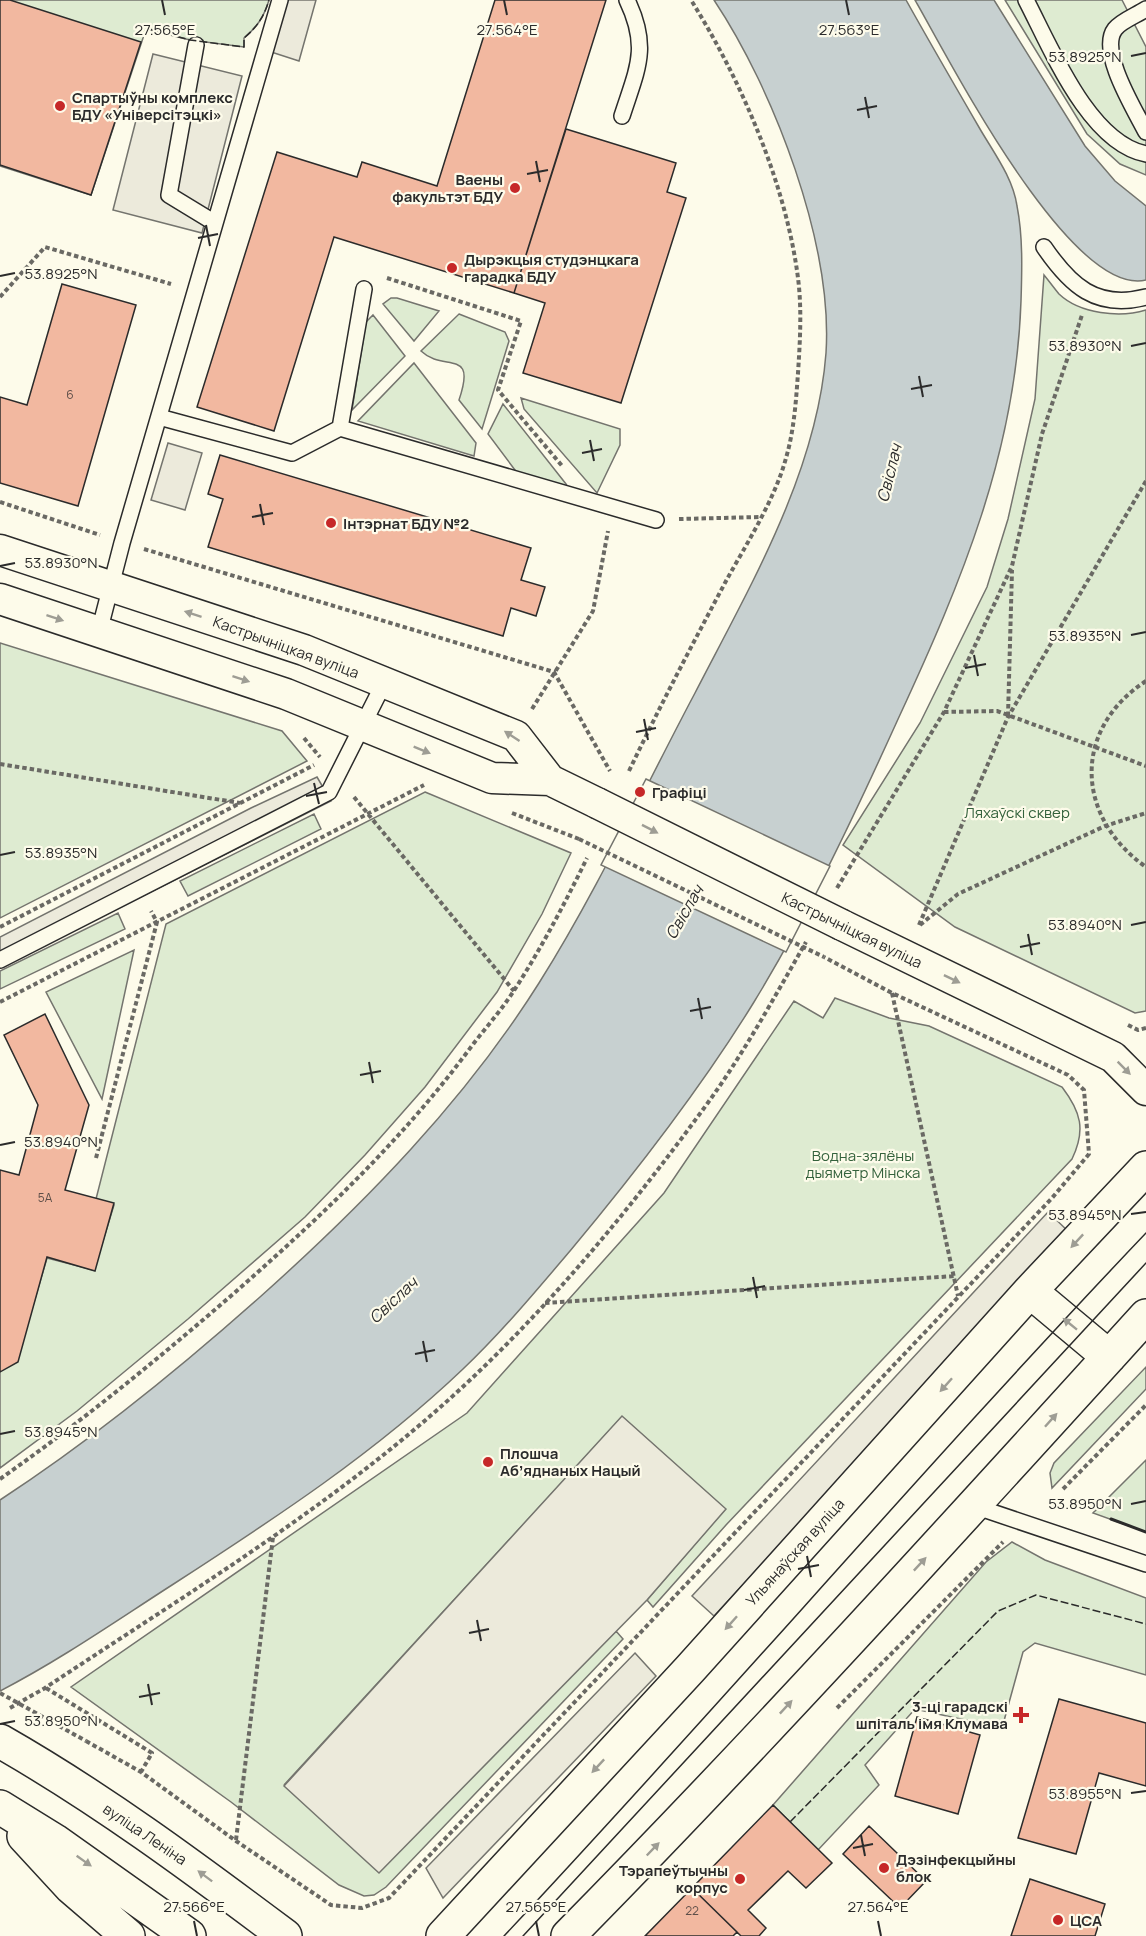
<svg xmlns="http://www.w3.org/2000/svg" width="1146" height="1936" viewBox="0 0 1146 1936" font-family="Manrope,sans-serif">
<rect width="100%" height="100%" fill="#fdfbea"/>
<path fill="#deebd1" stroke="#74746e" stroke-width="1.5" d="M0 0H269C264 17 257 27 244 38V47L190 40 146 29 91 195 0 166Z
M1005 0H1122L1146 47V175L1120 164 1087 134Z
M1044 275C1049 281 1054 288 1059 294 1080 314 1120 318 1146 310V1011L1135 1013 955 927 843 845 920 723 987 587 1008 519 1035 399Z
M391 298H397L439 311 414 341 383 304Z
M459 314 505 332 509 341 482 429 459 400C477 347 444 373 421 351Z
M373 315 405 356 352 410 366 322Z
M414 363 476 443 474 456 358 421Z
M521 398 620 429V445L597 493 524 409Z
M503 404 566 484 569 490 518 474 488 434Z
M0 643 282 731 307 761 0 918Z
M425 792 571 853 542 914 497 992 425 1087 365 1155 305 1217 188 1319 77 1411 0 1468V1370L17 1360 47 1258 94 1270 114 1205 96 1199 166 924Z
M314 814 321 829 188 896 180 881Z
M118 913 125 929 0 989V971Z
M134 950 102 1099 46 992Z
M835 998 889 1018 929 1026 1062 1087C1081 1112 1086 1130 1072 1159L726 1525 653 1607 647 1600 725 1509 622 1417 284 1785 566 1681 616 1631 623 1639 386 1887 374 1895 364 1896 339 1885 231 1802 71 1687 467 1413 664 1193 794 1001 823 1018Z
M1146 1367V1389L1052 1488 1050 1473 1054 1463Z
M1146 1460V1532L1093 1513Z
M1012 1542 1045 1560 1146 1598V1675L1035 1643 1023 1652 1002 1728 915 1709 865 1765 879 1785 818 1850 773 1805 986 1562Z"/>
<path fill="#eceadb" stroke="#74746e" stroke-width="1.5" d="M280 0H316L299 61 265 50Z
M153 54 242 76 202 233 113 210Z
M168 443 202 453 185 510 151 500Z
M317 777 331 801 0 968V937L251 808Z
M1048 1212 1070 1233 714 1616 692 1596Z
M622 1416 726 1509 647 1600 379 1873 284 1786Z
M635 1653 656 1676 443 1898 426 1868Z"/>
<path fill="#c7d0d0" stroke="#74746e" stroke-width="1.5" d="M714 0H906C930 43 955 86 980 129 994 153 1013 178 1017 206 1023 236 1022 270 1021 301 1016 452 961 583 899 717 855 814 809 912 754 1002 700 1090 636 1172 570 1251 536 1291 501 1333 463 1369 375 1453 274 1519 172 1585 116 1621 60 1660 0 1691V1500C92 1440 178 1370 260 1297 364 1204 464 1102 539 983 597 891 644 789 695 693 749 588 817 473 826 353 833 244 774 90 714 0Z
M915 0H994L1085 146 1115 181 1146 206V280C1070 298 948 57 915 0Z"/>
<path fill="#fdfbea" stroke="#74746e" stroke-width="1.5" d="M646 779 830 866 786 952 601 865Z"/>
<path fill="#f2b8a0" stroke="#2b2b2b" stroke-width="1.5" d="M0 0H10L141 42 91 195 0 165Z
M495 0H606L514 293 334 237 274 431 197 407 277 152 357 177 362 162 437 186Z
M566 129 676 163 667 192 686 198 621 403 523 373 545 303 514 293Z
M62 284 136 305 78 506 0 483V397L27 405Z
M220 455 531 548 521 580 545 587 536 616 511 608 503 636 208 547 223 499 208 494Z
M220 455 531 548 521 580 545 587 536 616 511 608 503 636 208 547 223 499 208 494Z
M45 1014 89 1105 65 1190 114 1203 95 1271 47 1257 18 1362 0 1372V1170L19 1175 38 1105 4 1035Z
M1059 1699 1146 1723V1786L1099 1773 1076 1854 1018 1838Z
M917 1717 980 1735 958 1814 895 1796Z
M773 1805 832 1863 806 1888 788 1871 748 1910 766 1928 759 1936H741L692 1888Z
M869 1826 926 1881 900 1908 843 1854Z
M1030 1879 1105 1904 1095 1936H1011Z
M692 1888 737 1932 733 1936H645Z"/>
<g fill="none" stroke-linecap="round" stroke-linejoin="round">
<defs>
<path id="lane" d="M1026 0C1051 48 1089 143 1146 154
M1146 9C1137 15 1121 21 1115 29 1098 51 1135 110 1146 132
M196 45 169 195 215 223
M622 116C637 69 650 48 627 0
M1044 247C1070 285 1096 310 1146 297
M159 417 292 453 340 428 364 289
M340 428 656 520
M99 632 122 543 280 0
M0 960 329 792 384 683
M974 1506 1146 1564"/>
<path id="street" d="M0 550 304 650 516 736 550 780
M0 599 286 694 492 778 550 780 597 803
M842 925 1113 1057 1146 1090"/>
<path id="secondary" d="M0 1741C100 1798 193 1867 285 1936
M0 1807 55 1841 189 1936
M24 1836 71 1887 128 1936"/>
<path id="primary" d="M1030 1291 1109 1357
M443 1936 690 1669 1030 1291 1146 1168
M568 1936C766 1735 956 1525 1146 1316"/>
</defs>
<use href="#lane" stroke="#2b2b2b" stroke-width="18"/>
<use href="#street" stroke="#2b2b2b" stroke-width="33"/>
<use href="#secondary" stroke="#2b2b2b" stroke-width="36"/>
<use href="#primary" stroke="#2b2b2b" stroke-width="36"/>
<path stroke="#6a6964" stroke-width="4" stroke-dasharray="4.5 3" stroke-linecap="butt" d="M387 278 521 321 498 390 563 467
M0 297 45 247 171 284
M0 502 100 535
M679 519 761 517
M144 549 554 672 610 771
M1146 681C1072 729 1075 817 1146 867
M532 709 593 611 608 531
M944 712 997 711 1146 766
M1008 716 1012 570
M304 738 320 757
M0 764 240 803
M629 771C660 706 693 643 726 581 747 543 775 499 786 458 794 431 796 401 798 373 800 342 802 309 798 278 786 184 741 80 691 0
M354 797 514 991
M512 813 579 839
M837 888 944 712 1012 566 1042 434 1082 315
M919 925 1008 717 1146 481
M920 925 958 894 1105 826 1146 813
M0 927 314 765
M892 993 958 1296
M0 1002 424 785
M1128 1025 1138 1030 1146 1028
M96 1158 157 922 151 911
M545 1303 955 1276
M0 1479C84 1420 163 1355 240 1288 328 1210 404 1138 474 1043 488 1025 503 1008 515 989 542 947 565 903 587 858
M1063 1489 1146 1405
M46 1688 152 1753 141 1772
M10 1708 45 1688C185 1595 331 1507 455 1394 549 1308 632 1207 707 1104 744 1053 775 996 806 942
M837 1708 1003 1542
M86 1741 141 1772 236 1841 331 1905 362 1908 389 1898 1052 1198 1089 1154 1084 1090 1068 1075 892 993 824 957
M236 1840 273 1537"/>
<use href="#lane" stroke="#fdfbea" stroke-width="15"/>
<use href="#street" stroke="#fdfbea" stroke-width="30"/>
<use href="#secondary" stroke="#fdfbea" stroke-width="33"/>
<use href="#primary" stroke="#fdfbea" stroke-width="33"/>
<path stroke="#2b2b2b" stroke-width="1.5" d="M504 1936C721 1705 927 1463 1146 1233
M523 1936 1146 1263"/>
<defs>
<path id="street-bridge" d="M597 803 842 925"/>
</defs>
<use href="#street-bridge" stroke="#2b2b2b" stroke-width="33" stroke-linecap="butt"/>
<path stroke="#6a6964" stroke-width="4" stroke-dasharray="4.5 3" stroke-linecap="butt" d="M579 839 824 957
M0 1693 86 1741"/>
<use href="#street-bridge" stroke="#fdfbea" stroke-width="30"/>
<path stroke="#2b2b2b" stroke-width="1.5" stroke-dasharray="8 3" stroke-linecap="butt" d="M146 28 190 40 244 47V38C257 27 264 17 269 0
M790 1822 998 1611 1036 1595 1146 1624"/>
<path stroke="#2b2b2b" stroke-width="3" d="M1111 1519 1146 1532"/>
</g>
<defs><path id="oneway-solid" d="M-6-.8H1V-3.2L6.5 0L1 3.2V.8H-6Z" transform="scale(1.5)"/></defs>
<g fill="#9e9d94">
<use href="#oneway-solid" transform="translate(193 614) rotate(-162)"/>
<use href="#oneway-solid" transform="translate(55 618) rotate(18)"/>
<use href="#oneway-solid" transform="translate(241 679) rotate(18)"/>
<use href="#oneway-solid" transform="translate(512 736) rotate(-147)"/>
<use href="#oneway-solid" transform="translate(422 750) rotate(22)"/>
<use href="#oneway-solid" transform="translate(650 829) rotate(27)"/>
<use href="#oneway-solid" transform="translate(952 979) rotate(26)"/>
<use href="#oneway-solid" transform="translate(1124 1068) rotate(45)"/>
<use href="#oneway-solid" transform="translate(1077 1241) rotate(133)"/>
<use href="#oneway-solid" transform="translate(1070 1324) rotate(-141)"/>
<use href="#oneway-solid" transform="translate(946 1385) rotate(132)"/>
<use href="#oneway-solid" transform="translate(1051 1420) rotate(-48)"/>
<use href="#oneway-solid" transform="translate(920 1564) rotate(-47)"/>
<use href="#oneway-solid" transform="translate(731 1623) rotate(132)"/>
<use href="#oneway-solid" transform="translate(786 1707) rotate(-47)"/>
<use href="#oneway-solid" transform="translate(598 1766) rotate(133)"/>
<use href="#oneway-solid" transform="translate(653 1849) rotate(-46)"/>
<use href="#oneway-solid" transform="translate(84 1861) rotate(35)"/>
<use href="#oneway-solid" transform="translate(205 1876) rotate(-143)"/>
</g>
<path fill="none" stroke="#2b2b2b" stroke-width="2" d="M162 0 165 15M504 0 507 15M846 0 849 15M1131 56 1146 53M865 97 869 118M857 110 877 106M536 161 540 182M527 174 548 170M206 225 210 246M198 238 218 234M0 276 15 273M1131 346 1146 343M919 376 923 397M911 389 932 385M590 440 594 461M582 453 602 449M260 504 264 525M252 517 273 513M0 566 15 563M1131 635 1146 632M974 655 978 676M965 668 986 664M644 719 648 740M636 732 656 728M314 783 319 804M306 796 327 792M0 855 15 852M1131 925 1146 922M1028 934 1032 955M1020 947 1040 943M698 998 702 1019M690 1011 711 1007M369 1062 373 1083M360 1075 381 1071M0 1145 15 1142M1131 1214 1146 1212M753 1277 757 1298M744 1290 765 1286M423 1341 427 1362M415 1354 435 1350M0 1434 15 1431M1131 1504 1146 1501M807 1556 811 1577M798 1569 819 1565M477 1620 481 1641M469 1633 489 1629M148 1684 152 1705M139 1697 160 1693M0 1724 15 1721M1131 1793 1146 1791M861 1835 865 1856M853 1848 873 1844M194 1921 197 1936M536 1921 539 1936M878 1921 881 1936"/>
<g fill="#c62828" stroke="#fdfbea" stroke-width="2">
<circle cx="60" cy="106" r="6"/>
<circle cx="515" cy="188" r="6"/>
<circle cx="452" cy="268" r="6"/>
<circle cx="331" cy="523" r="6"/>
<circle cx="640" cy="792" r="6"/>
<circle cx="488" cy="1462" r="6"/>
<path d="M1018 1706h6v6h6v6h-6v6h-6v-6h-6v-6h6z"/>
<circle cx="884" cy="1868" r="6"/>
<circle cx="740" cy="1879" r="6"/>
<circle cx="1058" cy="1920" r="6"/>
</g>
<g text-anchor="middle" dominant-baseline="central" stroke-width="4.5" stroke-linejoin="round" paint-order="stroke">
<g font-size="12" fill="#5d4e48">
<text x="70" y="394">6</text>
<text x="45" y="1197">5А</text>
<text x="692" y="1910">22</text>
</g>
<g font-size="15" font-weight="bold" fill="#2b2b2b" stroke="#fdfbea" text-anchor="start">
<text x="72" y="97">Спартыўны комплекс<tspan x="72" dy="17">БДУ «Універсітэцкі»</tspan></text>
<text x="503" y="179" text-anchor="end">Ваены<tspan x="503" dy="17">факультэт БДУ</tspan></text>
<text x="464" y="259">Дырэкцыя студэнцкага<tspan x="464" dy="17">гарадка БДУ</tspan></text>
<text x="343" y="523">Інтэрнат БДУ №2</text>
<text x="652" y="792">Графіці</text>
<text x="500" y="1453">Плошча<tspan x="500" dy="17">Абʼяднаных Нацый</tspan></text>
<text x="1008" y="1706" text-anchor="end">3-ці гарадскі<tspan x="1008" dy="17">шпіталь імя Клумава</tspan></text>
<text x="896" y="1859">Дэзінфекцыйны<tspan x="896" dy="17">блок</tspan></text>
<text x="728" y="1870" text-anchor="end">Тэрапеўтычны<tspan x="728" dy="17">корпус</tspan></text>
<text x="1070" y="1920">ЦСА</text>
</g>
<g font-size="15" fill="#2b2b2b" stroke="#fdfbea">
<text transform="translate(286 647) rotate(20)">Кастрычніцкая вуліца</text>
<text transform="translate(852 930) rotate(26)">Кастрычніцкая вуліца</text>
<text transform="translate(795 1552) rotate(-48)">Ульянаўская вуліца</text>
<text transform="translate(145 1834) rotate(34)">вуліца Леніна</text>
</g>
<g font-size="15" fill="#34623c" stroke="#fdfbea">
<text x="1017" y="812">Ляхаўскі сквер</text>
<text x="863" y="1155">Водна-зялёны<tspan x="863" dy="17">дыяметр Мінска</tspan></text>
</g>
<g font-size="16" font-style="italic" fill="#2b2b2b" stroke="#fdfbea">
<text transform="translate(889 473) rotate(-76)">Свіслач</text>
<text transform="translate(684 912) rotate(-60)">Свіслач</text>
<text transform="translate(393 1300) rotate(-43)">Свіслач</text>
</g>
</g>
<g font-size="15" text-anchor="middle" fill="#2b2b2b" stroke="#fdfbea" stroke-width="4.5" stroke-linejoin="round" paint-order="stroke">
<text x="165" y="35">27.565°E</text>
<text x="507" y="35">27.564°E</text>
<text x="849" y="35">27.563°E</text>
<text x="1085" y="62">53.8925°N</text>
<text x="61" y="279">53.8925°N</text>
<text x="1085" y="351">53.8930°N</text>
<text x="61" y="568">53.8930°N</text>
<text x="1085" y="641">53.8935°N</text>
<text x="61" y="858">53.8935°N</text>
<text x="1085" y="930">53.8940°N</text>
<text x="61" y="1147">53.8940°N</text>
<text x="1085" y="1220">53.8945°N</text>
<text x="61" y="1437">53.8945°N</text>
<text x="1085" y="1509">53.8950°N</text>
<text x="61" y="1726">53.8950°N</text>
<text x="1085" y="1799">53.8955°N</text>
<text x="194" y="1912">27.566°E</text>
<text x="536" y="1912">27.565°E</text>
<text x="878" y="1912">27.564°E</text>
</g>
</svg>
